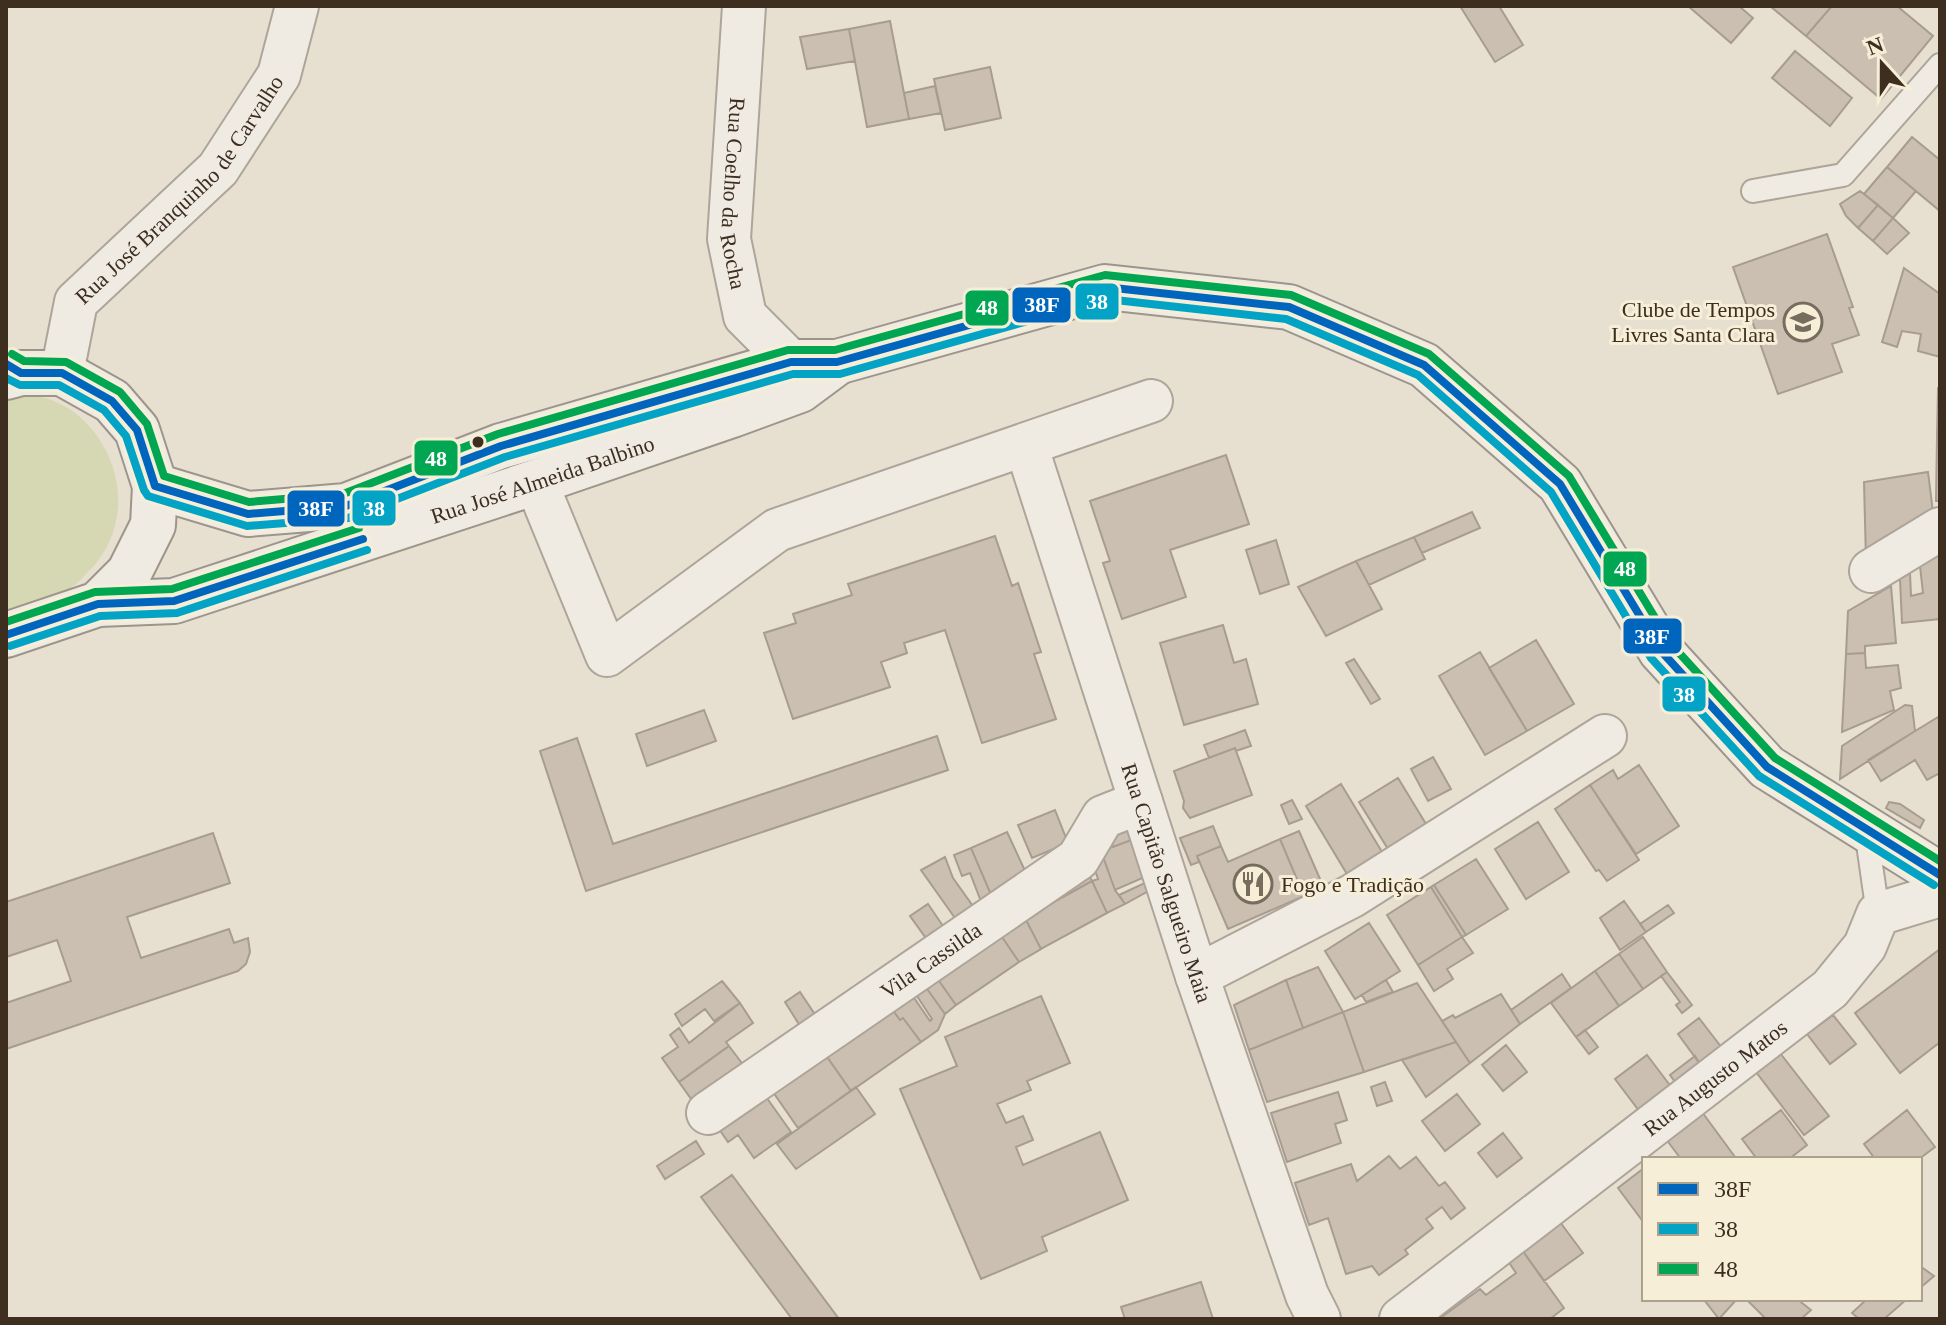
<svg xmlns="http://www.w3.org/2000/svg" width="1946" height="1325" viewBox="0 0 1946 1325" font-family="Georgia,serif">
<rect width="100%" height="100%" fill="#e7e0d1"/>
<path fill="#d6d7b3" d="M6 390C36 393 67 401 88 425 127 467 130 532 87 573 82 578 76 585 69 589 51 600 26 605 6 612Z"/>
<path fill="#cbbfb2" stroke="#a89c90" stroke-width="2" d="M1460 6H1499L1523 45 1495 62Z
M1688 6H1739L1753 18 1731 43Z
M1770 6H1832L1806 36Z
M1832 6H1897L1933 36 1881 99 1806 36Z
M890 21 909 119 867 127 849 29Z
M849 29 855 61 807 69 800 37Z
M1795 51 1852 98 1830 126 1772 78Z
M990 67 1001 118 945 130 934 79Z
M935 86 941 113 909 119 904 93Z
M1912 137 1940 160V211L1887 167Z
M1887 167 1916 191 1893 218 1864 194Z
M1860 191 1878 205 1858 228 1846 216 1840 204Z
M1878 205 1893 218 1873 241 1858 228Z
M1893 218 1909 233 1887 254 1873 241Z
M1827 234 1853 307 1849 308 1859 335 1832 344 1842 372 1778 394 1733 267Z
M1904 268 1940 294V357L1918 351 1921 334 1902 331 1897 347 1882 342Z
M1938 388H1940V437H1937Z
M1937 437H1940V501H1936Z
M1226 455 1249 524 1170 550 1186 597 1122 619 1103 563 1110 561 1090 501Z
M1928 472 1934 520 1866 561 1864 482Z
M1472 512 1480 528 1422 553 1414 537Z
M995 536 1012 586 1018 583 1041 652 1034 654 1056 719 982 743 945 630 904 643 907 653 881 662 890 687 793 719 764 633 796 623 793 614 852 595 848 584Z
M1414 537 1425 559 1369 585 1356 561Z
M1276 540 1289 584 1260 594 1246 550Z
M1940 554V619L1902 623 1900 579 1910 573 1911 596 1923 593 1920 566Z
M1356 561 1382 609 1326 636 1298 587Z
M1891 586 1896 643 1865 646V653L1846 654 1848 611Z
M1223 625 1234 663 1246 659 1258 704 1184 725 1160 643Z
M1536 640 1574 704 1527 731 1489 668Z
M1480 652 1527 731 1485 755 1439 676Z
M1865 653 1866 668 1898 665 1901 688 1890 691 1894 710 1842 732 1846 654Z
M1354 659 1380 699 1371 704 1346 663Z
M1905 705 1912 706 1915 731 1840 779 1842 746Z
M704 710 716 741 647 766 636 734Z
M1938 717 1940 720V773L1927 780 1915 760 1881 781 1868 760Z
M1245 730 1251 746 1236 751 1235 748 1209 758 1204 745Z
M937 736 948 770 586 891 540 751 577 738 613 844Z
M1235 748 1252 795 1190 818 1183 808 1184 801 1174 771Z
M1433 757 1451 789 1428 801 1411 769Z
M1639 765 1679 826 1636 854 1590 785 1613 770 1618 779Z
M1398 778 1426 824 1388 849 1359 802Z
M1341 784 1382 852 1347 874 1306 806Z
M1590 785 1639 860 1607 881 1599 870 1596 871 1555 809Z
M1292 800 1302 819 1289 824 1281 805Z
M1889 802 1900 804 1924 820 1920 828 1886 808Z
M1055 810 1068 843 1032 858 1018 825Z
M1127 821 1134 839 1113 847 1108 832Z
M1538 822 1569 872 1526 899 1495 849Z
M1213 826 1221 846 1197 856 1199 862 1191 865 1180 838Z
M1299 831 1324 888 1304 896 1280 839Z
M1007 832 1026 873 992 897 971 848Z
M213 833 230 883 127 917 141 958 229 929 234 943 248 938 250 952 246 964 238 971 6 1049V1003L71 981 57 940 6 957V902Z
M1134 839 1147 876 1115 890 1101 851Z
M1280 839 1304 896 1228 929 1197 856 1221 846 1228 862Z
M971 848 992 897 982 904 970 873 962 876 954 855Z
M1101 851 1115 890 1125 904 1107 913 1092 881 1098 879 1090 855Z
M945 857 953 878 975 909 957 921 921 870Z
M1476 859 1508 909 1466 935 1434 885Z
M1086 869 1092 881 1025 918Z
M1092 881 1107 913 1041 949 1025 918Z
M1149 881 1152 889 1125 904 1119 895Z
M1434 885 1466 935 1462 937 1431 887Z
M1431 887 1462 937 1418 965 1387 915Z
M1624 901 1646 932 1620 950 1600 918Z
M928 904 945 929 928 941 910 916Z
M1668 905 1674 913 1646 932 1640 924Z
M1025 918 1041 949 1019 962 1000 934Z
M1369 923 1400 971 1355 999 1325 951Z
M1000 934 1019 962 956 1005 937 978Z
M1462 937 1473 953 1447 969 1453 979 1434 991 1418 965Z
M1643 937 1667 972 1643 989 1619 954Z
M1940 949V1046L1939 1043 1900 1073 1855 1013Z
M1619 954 1643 989 1619 1006 1595 971Z
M1318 967 1343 1012 1303 1028 1286 980Z
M1595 971 1619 1006 1576 1037 1551 1003Z
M1667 972 1692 1005 1682 1013 1676 1005 1680 1002 1661 976Z
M1562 974 1571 988 1520 1024 1511 1010Z
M937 978 956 1005 945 1014 925 986Z
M1286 980 1303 1028 1249 1050 1234 1005Z
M1386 980 1393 992 1366 1002 1362 995Z
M722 981 740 1003 714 1021 705 1009 682 1026 675 1014Z
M1417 983 1456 1042 1364 1072 1343 1012Z
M925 986 945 1014 938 1030 921 1042 903 1018 900 1020 892 1009 912 995 930 1021 932 1019 915 993Z
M800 992 816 1016 800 1026 785 1002Z
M1501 994 1520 1024 1470 1063 1442 1021 1453 1015 1455 1018Z
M1041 996 1070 1063 1027 1081 1031 1090 997 1104 1006 1123 1023 1116 1033 1140 1016 1147 1023 1165 1100 1132 1128 1200 1042 1237 1047 1251 981 1279 900 1089 957 1066 945 1037Z
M740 1003 753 1023 726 1042 729 1046 679 1082 662 1058 678 1047 670 1035 679 1028 689 1043Z
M892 1009 900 1020 903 1018 921 1042 851 1091 825 1054Z
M1343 1012 1364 1072 1267 1102 1249 1050Z
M1833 1015 1856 1044 1830 1064 1807 1034Z
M1699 1018 1722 1048 1700 1064 1678 1034Z
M1585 1030 1598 1047 1589 1054 1576 1037Z
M1456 1042 1470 1063 1426 1097 1402 1060Z
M1506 1045 1527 1072 1503 1091 1482 1065Z
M729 1046 744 1066 694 1103 679 1082Z
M1780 1053 1829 1116 1804 1135 1756 1072Z
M825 1054 851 1091 798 1128 773 1092Z
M1647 1055 1672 1088 1640 1112 1615 1079Z
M1695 1056 1700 1064 1675 1082 1670 1075Z
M1385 1082 1392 1101 1377 1106 1371 1087Z
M856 1087 875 1114 796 1169 777 1144Z
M1338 1092 1347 1120 1335 1124 1341 1143 1287 1162 1271 1113Z
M764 1094 791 1132 754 1158 738 1135 728 1142 717 1126Z
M1457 1094 1480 1124 1445 1151 1422 1121Z
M1781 1110 1807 1145 1789 1159H1757L1742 1139Z
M1907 1110 1935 1147 1919 1159H1875L1864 1144Z
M1702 1112 1735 1157 1732 1159H1681L1666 1139Z
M1503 1133 1522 1158 1497 1177 1478 1153Z
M696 1141 704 1154 665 1179 657 1166Z
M1389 1156 1400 1169 1416 1157 1439 1186 1445 1182 1465 1208 1451 1219 1442 1207 1426 1219 1433 1228 1405 1250 1408 1254 1379 1275 1372 1266 1346 1274 1328 1218 1309 1225 1295 1183 1351 1164 1357 1181Z
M1644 1168V1223L1618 1188Z
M732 1175 839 1319H792L701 1197Z
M1560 1222 1583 1253 1544 1281 1522 1250Z
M1522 1250 1564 1308 1550 1319H1439L1480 1289 1486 1295 1516 1273 1508 1261Z
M1920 1266 1934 1276 1920 1288Z
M1201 1282 1213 1319H1125L1121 1307Z
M1709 1299H1737L1719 1319 1705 1301Z
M1746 1299H1797L1811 1310 1801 1319H1766Z
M1867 1299H1907L1884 1319H1859L1852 1313Z"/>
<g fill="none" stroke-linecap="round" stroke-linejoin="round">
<defs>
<path id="lane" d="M1753 191 1843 175 1940 65
M1866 830 1878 914"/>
<g id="street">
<path id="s1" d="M744 6 729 239 745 316 791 362"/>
<path id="s2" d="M62 373 76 302 218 169 279 75 297 6"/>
<path id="s3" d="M1026 445 1197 976 1307 1295 1319 1319"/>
<path d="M536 482 607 655 777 530 1151 401"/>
<path d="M1871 571 1940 529"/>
<path d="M1197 976 1352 896 1605 736"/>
<path id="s4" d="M708 1113 1078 859 1103 817 1141 802"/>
<path id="s5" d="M1401 1319 1830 989 1865 946 1878 914 1940 895"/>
</g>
<g id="secondary">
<path d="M6 377 21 373H62L112 401 137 430 155 486 153 525 129 573 98 604 6 635"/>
<path d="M155 486 248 514 346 506 501 446 791 362H837L1105 287 1289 307 1424 365 1560 484 1661 651 1767 767 1940 875"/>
<path id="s6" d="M98 604 174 601 536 482 732 415 800 390 835 364"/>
</g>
</defs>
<use href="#lane" stroke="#ada599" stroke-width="26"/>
<use href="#street" stroke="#ada599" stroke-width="46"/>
<use href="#secondary" stroke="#9c958a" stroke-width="48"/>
<use href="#lane" stroke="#efebe3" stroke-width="22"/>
<use href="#street" stroke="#efebe3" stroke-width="42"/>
<use href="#secondary" stroke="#efebe3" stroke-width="44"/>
<defs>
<path id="bus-1" d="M6 364 21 373H62L112 401 137 430 155 486 248 514 346 506 501 446 791 362H837L1105 287 1289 307 1424 365 1560 484 1661 651 1767 767 1940 875
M6 635 98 604 174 601 363 539"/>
<path id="bus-2" d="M6 378 20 385H59L104 410 126 436 144 490 148 496 247 526 348 518 505 457 793 374H840L1106 299 1286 319 1418 375 1551 492 1651 658 1759 776 1934 885
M10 646 100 616 177 613 367 550"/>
<path id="bus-3" d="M12 354 24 361 66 362 120 392 147 424 164 476 249 502 343 494 498 434 788 350H835L1105 275 1291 295 1429 354 1569 476 1671 644 1775 758 1940 861
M6 622 95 592 172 589 359 528"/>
</defs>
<use href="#bus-1" stroke="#f7eed8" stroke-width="14"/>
<use href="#bus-2" stroke="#f7eed8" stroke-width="14"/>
<use href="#bus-3" stroke="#f7eed8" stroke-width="14"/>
<use href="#bus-1" stroke="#0065bd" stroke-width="8"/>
<use href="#bus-2" stroke="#03a3c5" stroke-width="8"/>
<use href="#bus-3" stroke="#00a651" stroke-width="8"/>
</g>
<defs>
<symbol id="school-ring" viewBox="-11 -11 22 22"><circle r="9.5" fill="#f7eed8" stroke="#786c5e" stroke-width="1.5"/><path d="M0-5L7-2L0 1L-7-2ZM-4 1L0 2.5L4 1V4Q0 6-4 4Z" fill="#786c5e"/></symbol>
<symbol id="restaurant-ring" viewBox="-11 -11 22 22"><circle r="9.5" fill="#f7eed8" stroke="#786c5e" stroke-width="1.5"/><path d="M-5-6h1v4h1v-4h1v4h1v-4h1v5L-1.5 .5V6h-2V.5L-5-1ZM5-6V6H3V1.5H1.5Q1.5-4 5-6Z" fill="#786c5e"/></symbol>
</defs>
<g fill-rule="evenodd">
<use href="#school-ring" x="1781" y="300" width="44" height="44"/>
<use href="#restaurant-ring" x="1231" y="862" width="44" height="44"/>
</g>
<circle fill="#3d2e20" stroke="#f7eed8" stroke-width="3" cx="478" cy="442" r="7"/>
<g text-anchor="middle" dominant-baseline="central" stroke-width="6" stroke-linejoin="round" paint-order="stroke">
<g font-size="22" fill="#3d2e20" stroke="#f7eed8">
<text stroke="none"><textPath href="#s2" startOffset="226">Rua José Branquinho de Carvalho</textPath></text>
<text stroke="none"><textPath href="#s1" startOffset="188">Rua Coelho da Rocha</textPath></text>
<text stroke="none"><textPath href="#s6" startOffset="464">Rua José Almeida Balbino</textPath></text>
<text stroke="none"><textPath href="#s3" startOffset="460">Rua Capitão Salgueiro Maia</textPath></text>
<text stroke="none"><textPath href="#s4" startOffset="270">Vila Cassilda</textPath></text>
<text stroke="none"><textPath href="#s5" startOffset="396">Rua Augusto Matos</textPath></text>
</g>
<g font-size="22" fill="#3d2e20" stroke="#f7eed8" text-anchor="end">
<text x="1775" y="309">Clube de Tempos<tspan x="1775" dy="25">Livres Santa Clara</tspan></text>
<text x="1281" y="884" text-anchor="start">Fogo e Tradição</text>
</g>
</g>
<g stroke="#f7eed8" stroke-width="3">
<rect x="1074" y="282" width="46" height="39" rx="8" fill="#03a3c5"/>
<rect x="1011" y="286" width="61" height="38" rx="8" fill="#0065bd"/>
<rect x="964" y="289" width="46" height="38" rx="8" fill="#00a651"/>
<rect x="413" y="439" width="46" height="38" rx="8" fill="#00a651"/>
<rect x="351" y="489" width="46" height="38" rx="8" fill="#03a3c5"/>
<rect x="286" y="489" width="60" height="39" rx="8" fill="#0065bd"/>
<rect x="1602" y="550" width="46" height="38" rx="8" fill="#00a651"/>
<rect x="1622" y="617" width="61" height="38" rx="8" fill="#0065bd"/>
<rect x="1661" y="675" width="46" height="38" rx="8" fill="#03a3c5"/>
</g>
<g font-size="22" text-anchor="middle" font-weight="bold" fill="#fff">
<text x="1097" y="309">38</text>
<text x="1042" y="312">38F</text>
<text x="987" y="315">48</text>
<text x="436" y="466">48</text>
<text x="374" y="516">38</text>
<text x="316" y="516">38F</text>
<text x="1625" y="576">48</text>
<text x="1652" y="644">38F</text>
<text x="1684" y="702">38</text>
</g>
<rect width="1946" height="1325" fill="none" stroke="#3d2e20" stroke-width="16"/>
<rect x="1642" y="1157" width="280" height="144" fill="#f7eed8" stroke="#ada18e" stroke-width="2"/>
<rect x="1658" y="1183" width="40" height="12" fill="#0065bd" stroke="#ada18e" stroke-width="2"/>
<text x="1714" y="1197" font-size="24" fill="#3d2e20">38F</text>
<rect x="1658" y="1223" width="40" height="12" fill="#03a3c5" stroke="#ada18e" stroke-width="2"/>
<text x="1714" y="1237" font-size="24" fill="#3d2e20">38</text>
<rect x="1658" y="1263" width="40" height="12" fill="#00a651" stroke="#ada18e" stroke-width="2"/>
<text x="1714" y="1277" font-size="24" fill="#3d2e20">48</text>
<g transform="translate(1882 64) rotate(339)" stroke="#f7eed8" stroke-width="6" paint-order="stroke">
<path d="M0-6L14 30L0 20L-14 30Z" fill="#3d2e20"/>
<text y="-12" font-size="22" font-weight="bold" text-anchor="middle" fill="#3d2e20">N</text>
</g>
</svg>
